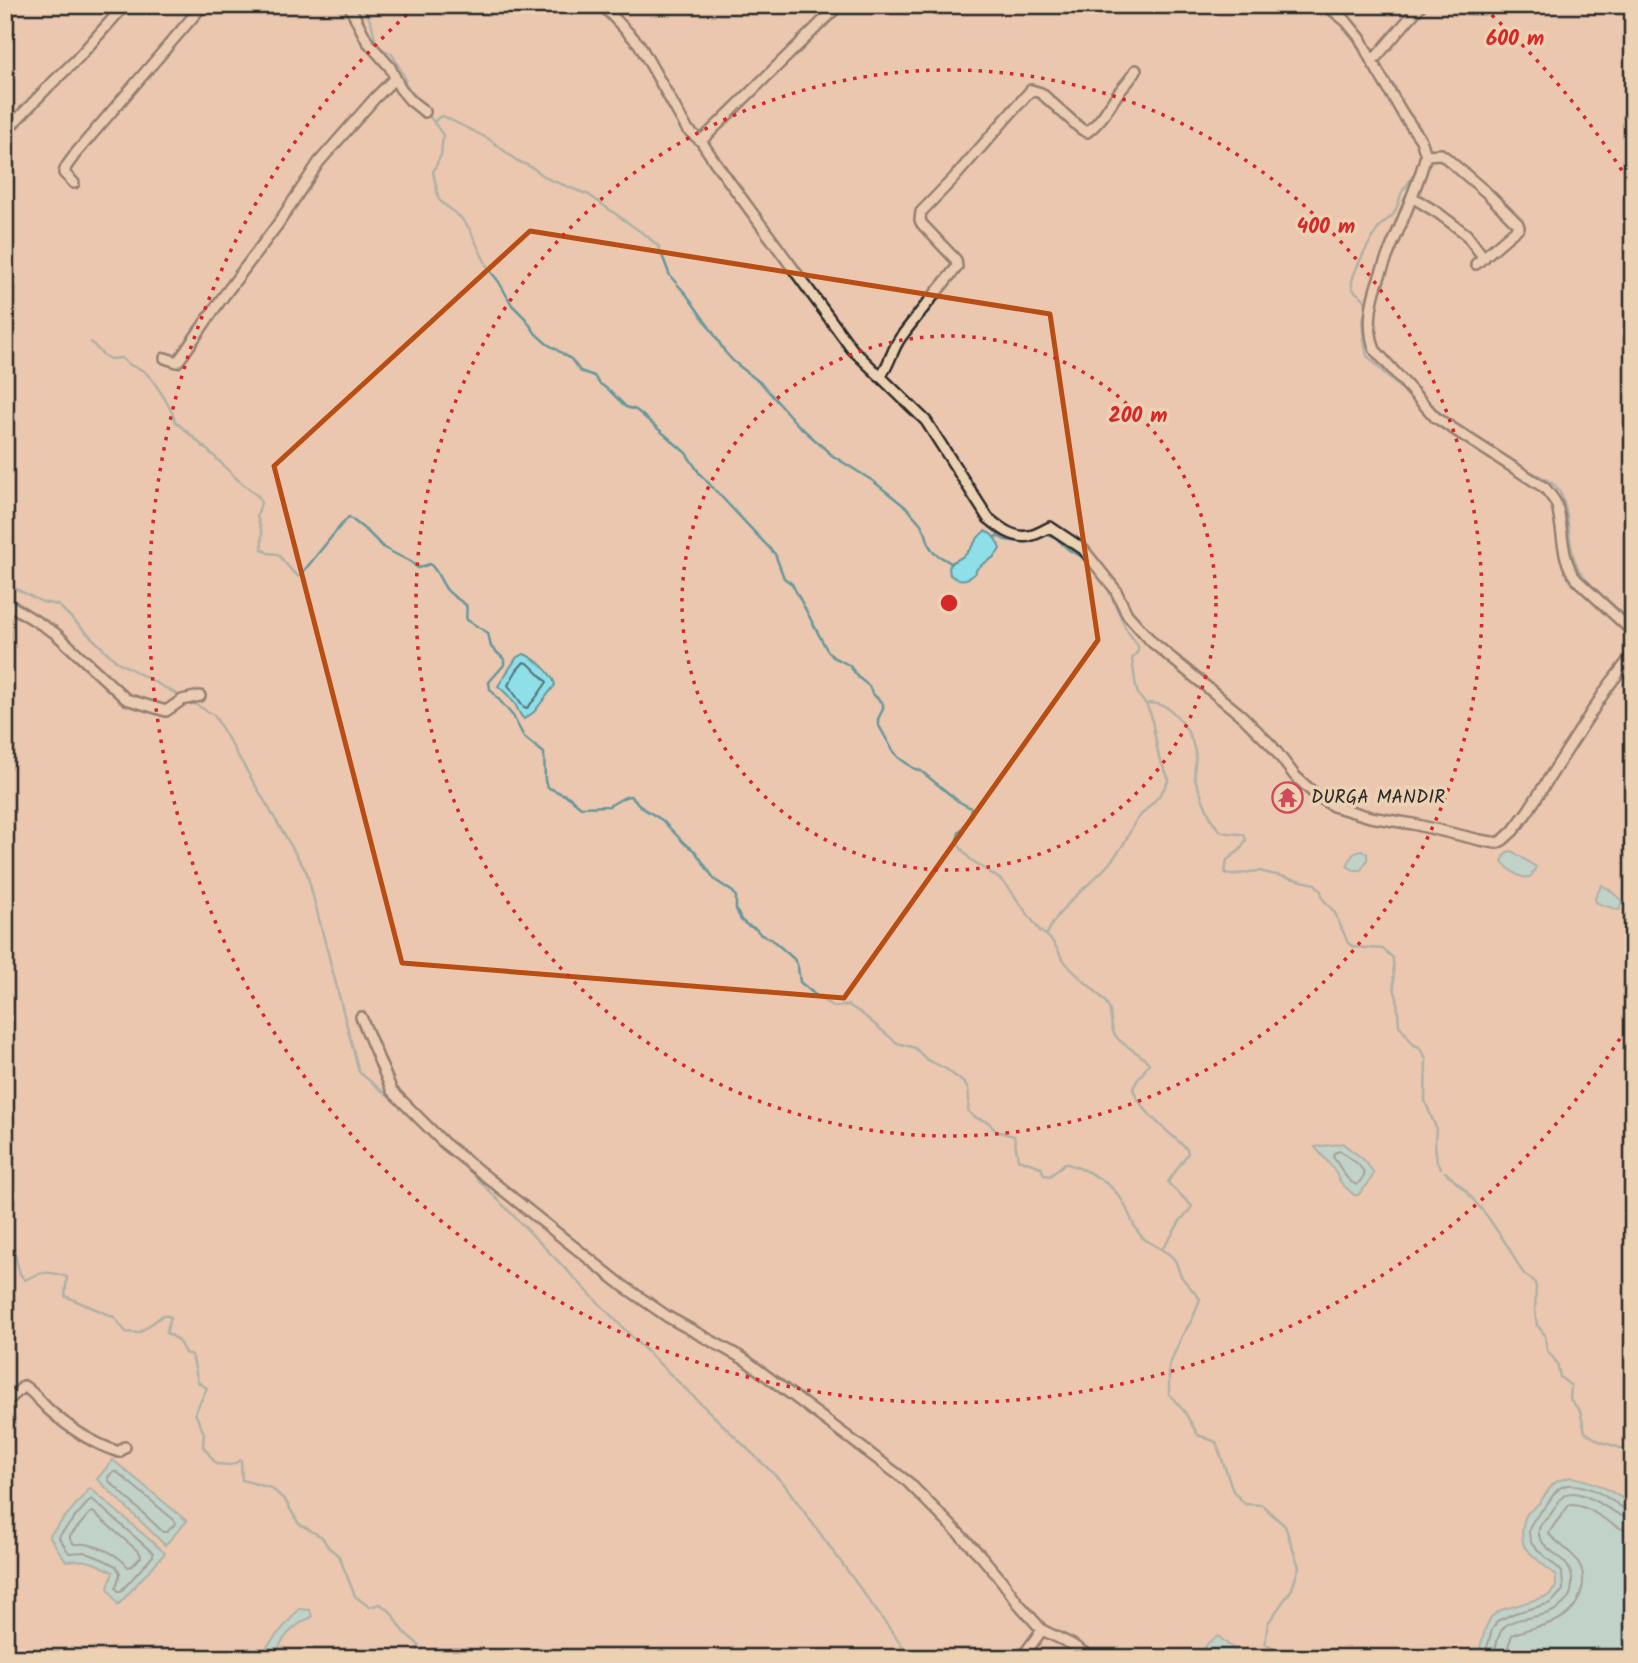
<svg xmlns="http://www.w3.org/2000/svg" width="1638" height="1663" viewBox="0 0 1638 1663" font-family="Kalam,sans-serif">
<rect width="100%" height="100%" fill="#ebc7af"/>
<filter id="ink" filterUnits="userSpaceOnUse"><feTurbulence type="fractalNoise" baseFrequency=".0143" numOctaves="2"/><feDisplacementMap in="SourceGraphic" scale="14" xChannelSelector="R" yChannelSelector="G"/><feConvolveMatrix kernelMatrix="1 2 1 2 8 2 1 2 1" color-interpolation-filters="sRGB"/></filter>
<g filter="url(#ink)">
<path fill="#8edfe8" stroke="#66979c" stroke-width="2" d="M985 531C993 534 998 541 1000 549 993 561 988 559 979 567 971 574 981 570 972 576 965 581 957 580 950 575L949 568 951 563C956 560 962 558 966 554 975 545 974 539 985 531Z
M524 654C535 658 553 674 555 685L534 712 524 719C519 715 518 709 515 704 510 697 504 691 498 686L517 657Z
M1361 851 1367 853V860L1361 870H1354L1347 866 1353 854Z
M1512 851 1536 867C1534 870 1533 876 1529 877 1520 880 1506 867 1502 861L1507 852Z
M1602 885 1611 891 1622 901 1619 910 1600 904 1596 902 1595 898Z
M1342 1143 1363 1159 1374 1173 1368 1184 1358 1195H1354L1341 1183 1333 1168 1315 1147C1324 1145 1333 1146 1342 1143Z
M113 1460 187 1521 165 1545 97 1479Z
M1571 1477C1595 1481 1614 1492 1633 1506V1658H1477L1486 1627 1491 1617 1501 1610 1548 1596 1556 1587V1576C1549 1569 1527 1552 1524 1546 1521 1537 1522 1522 1527 1514 1530 1510 1536 1507 1539 1503 1551 1488 1550 1481 1571 1477Z
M90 1488 165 1553 118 1605 108 1588 113 1572C96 1563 86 1558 66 1561L49 1536Z
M299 1609 310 1610 312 1617C294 1625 280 1639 275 1658H257Z
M1218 1636 1237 1652 1232 1658H1198L1208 1643Z"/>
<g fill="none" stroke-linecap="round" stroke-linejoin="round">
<path stroke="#537377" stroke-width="2" d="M524 662 529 664 547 682 535 699 527 708 524 707 508 685 517 670Z
M1340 1151 1358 1164 1364 1172V1176L1357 1185C1345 1181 1341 1166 1333 1157L1334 1153Z
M113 1472H117L174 1520 175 1524 167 1532H163L109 1481 108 1477Z
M92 1499 153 1553V1556L121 1591H118L116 1588 120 1573 116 1566 102 1559 84 1552 69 1553 59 1538 60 1535 89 1501Z
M93 1512 140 1553 141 1557 132 1566 128 1567C119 1555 101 1547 86 1544 82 1543 77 1545 74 1544 72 1543 71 1540 70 1539V1536L90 1513Z
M1484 1658 1492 1630 1497 1621 1515 1613 1551 1603 1563 1590 1562 1572C1556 1565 1533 1548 1531 1542 1525 1526 1534 1520 1543 1509 1553 1498 1556 1483 1574 1485 1589 1486 1602 1494 1614 1502 1621 1506 1625 1511 1633 1512
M1493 1658C1496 1649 1497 1634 1504 1627 1519 1612 1554 1624 1570 1595 1572 1590 1572 1585 1572 1579 1571 1555 1535 1550 1539 1529 1540 1522 1545 1521 1549 1516 1554 1511 1556 1504 1561 1499 1575 1478 1616 1519 1633 1520
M1504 1658 1512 1635C1527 1628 1543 1627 1558 1620 1579 1610 1591 1580 1577 1560 1569 1550 1557 1543 1549 1534 1551 1526 1564 1514 1569 1505 1593 1503 1609 1530 1633 1531"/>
<path stroke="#66979c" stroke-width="2.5" d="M358 5 368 16 372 25 375 40 379 47 392 54 405 78V84L410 91 426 105 430 117 443 135 441 155 433 172 439 200 460 217 469 228 488 268 499 282 512 305 525 318 536 334 546 343 571 359 580 371 594 376 599 383 610 391 626 407 636 410 641 414 686 453 700 474 775 554 784 578 792 584 827 650 833 657 849 665 859 678 869 686 872 693 883 704V709L878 719V724L892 749 898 757 913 768 921 771 958 801 971 808 972 815 959 833 957 840 960 847 970 859 1001 880 1008 887 1040 931C1051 937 1055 945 1061 956 1070 973 1096 988 1107 1004 1113 1013 1109 1026 1115 1035 1123 1047 1140 1052 1149 1063 1145 1072 1136 1079 1133 1089 1141 1112 1170 1133 1187 1149L1188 1153 1168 1182 1170 1185 1192 1206C1189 1212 1184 1216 1180 1221 1174 1231 1170 1240 1162 1249
M1335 5 1357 26 1374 54
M1376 59 1387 78 1396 88 1394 95
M1393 101C1392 124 1425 137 1419 162 1416 173 1410 181 1403 190 1399 197 1398 208 1393 215 1390 218 1385 221 1381 225 1373 235 1354 269 1352 282 1350 295 1364 293 1366 303 1367 309 1363 317 1363 324 1362 335 1365 345 1367 356 1379 366 1387 378 1400 388
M434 122 439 117 443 116 489 139 516 160 533 168 548 179 589 195 648 237 659 247 670 276 686 294 712 331 725 352 733 361 762 384 796 423 833 456 873 481 908 509 921 524 926 534 929 545 934 553 951 563
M91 342 103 355 110 359 121 358C124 360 127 363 130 365 135 368 141 368 145 372 155 381 172 409 175 421L214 456 237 479 259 497 261 503 257 516 262 533V549L268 553 278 554 291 570 299 577 342 524 349 517 368 532 384 548 411 562 418 568 430 564C438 571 440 581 447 590 452 596 460 600 466 605 468 610 465 614 467 620L488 633 491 647 504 659V665L489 682 490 689 513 716 524 737 544 753 545 781 547 787 569 797 581 807 609 806 625 797 630 796 644 809 662 820 685 844 695 851 715 880 733 892 736 897V909L741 920 747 925 756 929 761 935 770 938 794 959 798 967 800 982 820 999 835 1007 848 1005 861 1013 897 1043 915 1048 926 1059 946 1069 964 1083 968 1089 969 1100 968 1111 974 1117 988 1122 996 1131 1014 1136 1018 1159 1041 1167 1044 1175 1050 1176 1065 1163C1088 1170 1113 1183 1125 1205 1130 1215 1134 1230 1143 1238 1152 1246 1165 1248 1174 1259 1177 1263 1178 1269 1180 1274 1185 1283 1194 1291 1200 1299L1193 1318 1182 1336 1169 1366V1394L1184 1411 1198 1435 1216 1442 1233 1491 1245 1504 1262 1505 1285 1526 1299 1567 1292 1589 1268 1623 1265 1644 1289 1658
M1409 381C1422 391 1431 405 1443 416 1470 434 1497 453 1525 469 1533 473 1553 481 1557 488 1572 507 1565 545 1579 570 1588 586 1618 608 1633 623
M994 537 998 536 1005 540 1022 542 1047 535 1055 537 1069 550 1086 559
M5 583 42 602 58 605 116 661 182 697
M191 702 214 715 307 873 359 1072 406 1111
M1146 704C1170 698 1190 729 1195 751 1197 760 1193 769 1195 779 1200 791 1211 826 1221 831 1229 835 1236 832 1244 835L1246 840 1240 850 1227 860 1225 873C1234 877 1248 871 1259 871L1315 884 1321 891 1323 899 1335 913 1348 943 1354 947 1383 949 1393 958 1394 988 1397 998 1399 1025 1414 1045 1419 1047 1426 1058 1425 1101 1436 1128 1435 1144 1437 1162 1441 1168
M1047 934C1059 906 1087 888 1107 866 1113 859 1119 852 1123 845 1128 837 1131 828 1136 821 1148 806 1162 797 1169 779L1159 758 1151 715 1146 704 1139 696 1136 688 1132 659 1138 651V646L1126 629 1109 591 1098 575
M462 1163 637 1342 784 1484 911 1658
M1445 1172 1466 1191 1487 1216 1509 1248 1520 1268 1525 1275 1534 1281 1536 1286 1535 1310 1537 1325 1545 1335 1547 1350 1557 1363 1560 1377 1571 1386 1570 1399 1580 1411 1585 1432 1599 1441 1633 1452
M5 1232 10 1236 20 1274 25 1280C42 1271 49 1271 67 1277L65 1296 114 1317 126 1332 139 1333 163 1315 171 1317 166 1333C177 1337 180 1343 185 1353L192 1355 198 1382 207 1388 195 1413 204 1433 203 1446 216 1464 231 1465 241 1460 242 1480 271 1488 285 1500 299 1524 322 1537 328 1547 339 1556 355 1596 369 1607 380 1604 390 1611 405 1633 419 1645 416 1658
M1092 1653H1098L1103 1658
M1040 1658 1082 1654"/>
<defs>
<path id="minor" d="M349 5 367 41 390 67 400 88 410 100 425 112
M602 5 639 44 687 129 701 141 715 162 852 349 926 421 988 518C999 527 1013 539 1029 536 1036 535 1044 530 1050 527L1083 549 1115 589 1127 614 1152 642 1242 716 1272 746 1295 776 1316 795 1333 806 1370 817 1413 824 1480 840 1497 843 1503 840 1513 831 1528 811 1607 688 1633 654
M1326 5 1346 21 1360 38 1371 60 1403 114 1421 140 1426 155 1421 172C1414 191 1407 210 1399 229 1384 265 1360 311 1375 350L1435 417 1545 488C1549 494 1555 499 1557 506 1564 531 1560 559 1577 580L1633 632
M1371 60 1377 56 1421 5
M5 132 50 85 76 60 125 5
M701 141 839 5
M1426 155 1441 154 1445 157 1487 193 1518 224 1519 227 1476 264
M74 183 64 173 66 167 76 153 203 5
M1412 197 1438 213 1466 234 1484 258
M165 358 177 362 182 356 220 301 278 224 319 162 375 98 391 82 397 81
M880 377C890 364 892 349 901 337 919 313 938 290 957 267L956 260 922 224 920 220 921 212 953 179 1031 90 1041 93 1081 129 1087 132C1102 121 1109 106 1119 92 1125 85 1131 79 1136 70
M5 602 55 633 126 699 166 711 182 700 200 696
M361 1017 392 1091 444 1143 622 1285 668 1317 744 1359 908 1482 981 1556 1002 1581 1018 1603 1042 1630 1071 1644 1092 1658
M5 1403 24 1386C33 1392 40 1401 48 1409 68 1427 94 1444 119 1452L125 1447
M1024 1658 1028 1649 1042 1630"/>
</defs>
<use href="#minor" stroke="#2b2b2b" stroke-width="14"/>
<use href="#minor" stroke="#ecd1b3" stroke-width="9"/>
</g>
</g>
<path d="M0 0H1638V1663H0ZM530 231 1050 314 1098 640 844 998 402 963 274 466Z" fill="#ebc7af" fill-opacity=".55" fill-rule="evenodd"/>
<path fill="none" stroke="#b94e14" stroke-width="5" stroke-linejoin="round" d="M530 231 1050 314 1098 640 844 998 402 963 274 466Z"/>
<g fill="none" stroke="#d62828" stroke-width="3.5" stroke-dasharray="3.5 7">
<circle cx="949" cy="603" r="267"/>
<circle cx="949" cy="603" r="533"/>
<path d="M1631 1021A800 800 0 1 1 414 8M1484 8A800 800 0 0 1 1631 185"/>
</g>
<defs>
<symbol id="temple-ring" viewBox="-11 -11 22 22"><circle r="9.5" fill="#ecd1b3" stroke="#d1495b" stroke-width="1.5"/><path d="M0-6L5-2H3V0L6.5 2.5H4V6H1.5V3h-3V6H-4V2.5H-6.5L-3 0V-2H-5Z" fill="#d1495b"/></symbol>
</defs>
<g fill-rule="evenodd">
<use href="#temple-ring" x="1270" y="780" width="35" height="35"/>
</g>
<g text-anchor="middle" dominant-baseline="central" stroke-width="7" stroke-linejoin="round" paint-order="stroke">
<g font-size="19" fill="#2b2b2b" stroke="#ecd1b3" text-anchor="start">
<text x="1311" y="798">DURGA MANDIR</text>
</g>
</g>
<circle cx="949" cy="603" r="10" fill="#d62828" stroke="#ecd1b3" stroke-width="3.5"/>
<g font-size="21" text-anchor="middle" font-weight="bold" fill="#d62828" stroke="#ecd1b3" stroke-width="7" stroke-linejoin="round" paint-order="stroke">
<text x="1515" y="45">600 m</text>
<text x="1326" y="233">400 m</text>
<text x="1138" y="422">200 m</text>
</g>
<rect width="1638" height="1663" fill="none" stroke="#ecd1b3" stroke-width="28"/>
<rect x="14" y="14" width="1610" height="1635" fill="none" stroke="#2b2b2b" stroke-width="2.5" filter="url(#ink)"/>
</svg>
